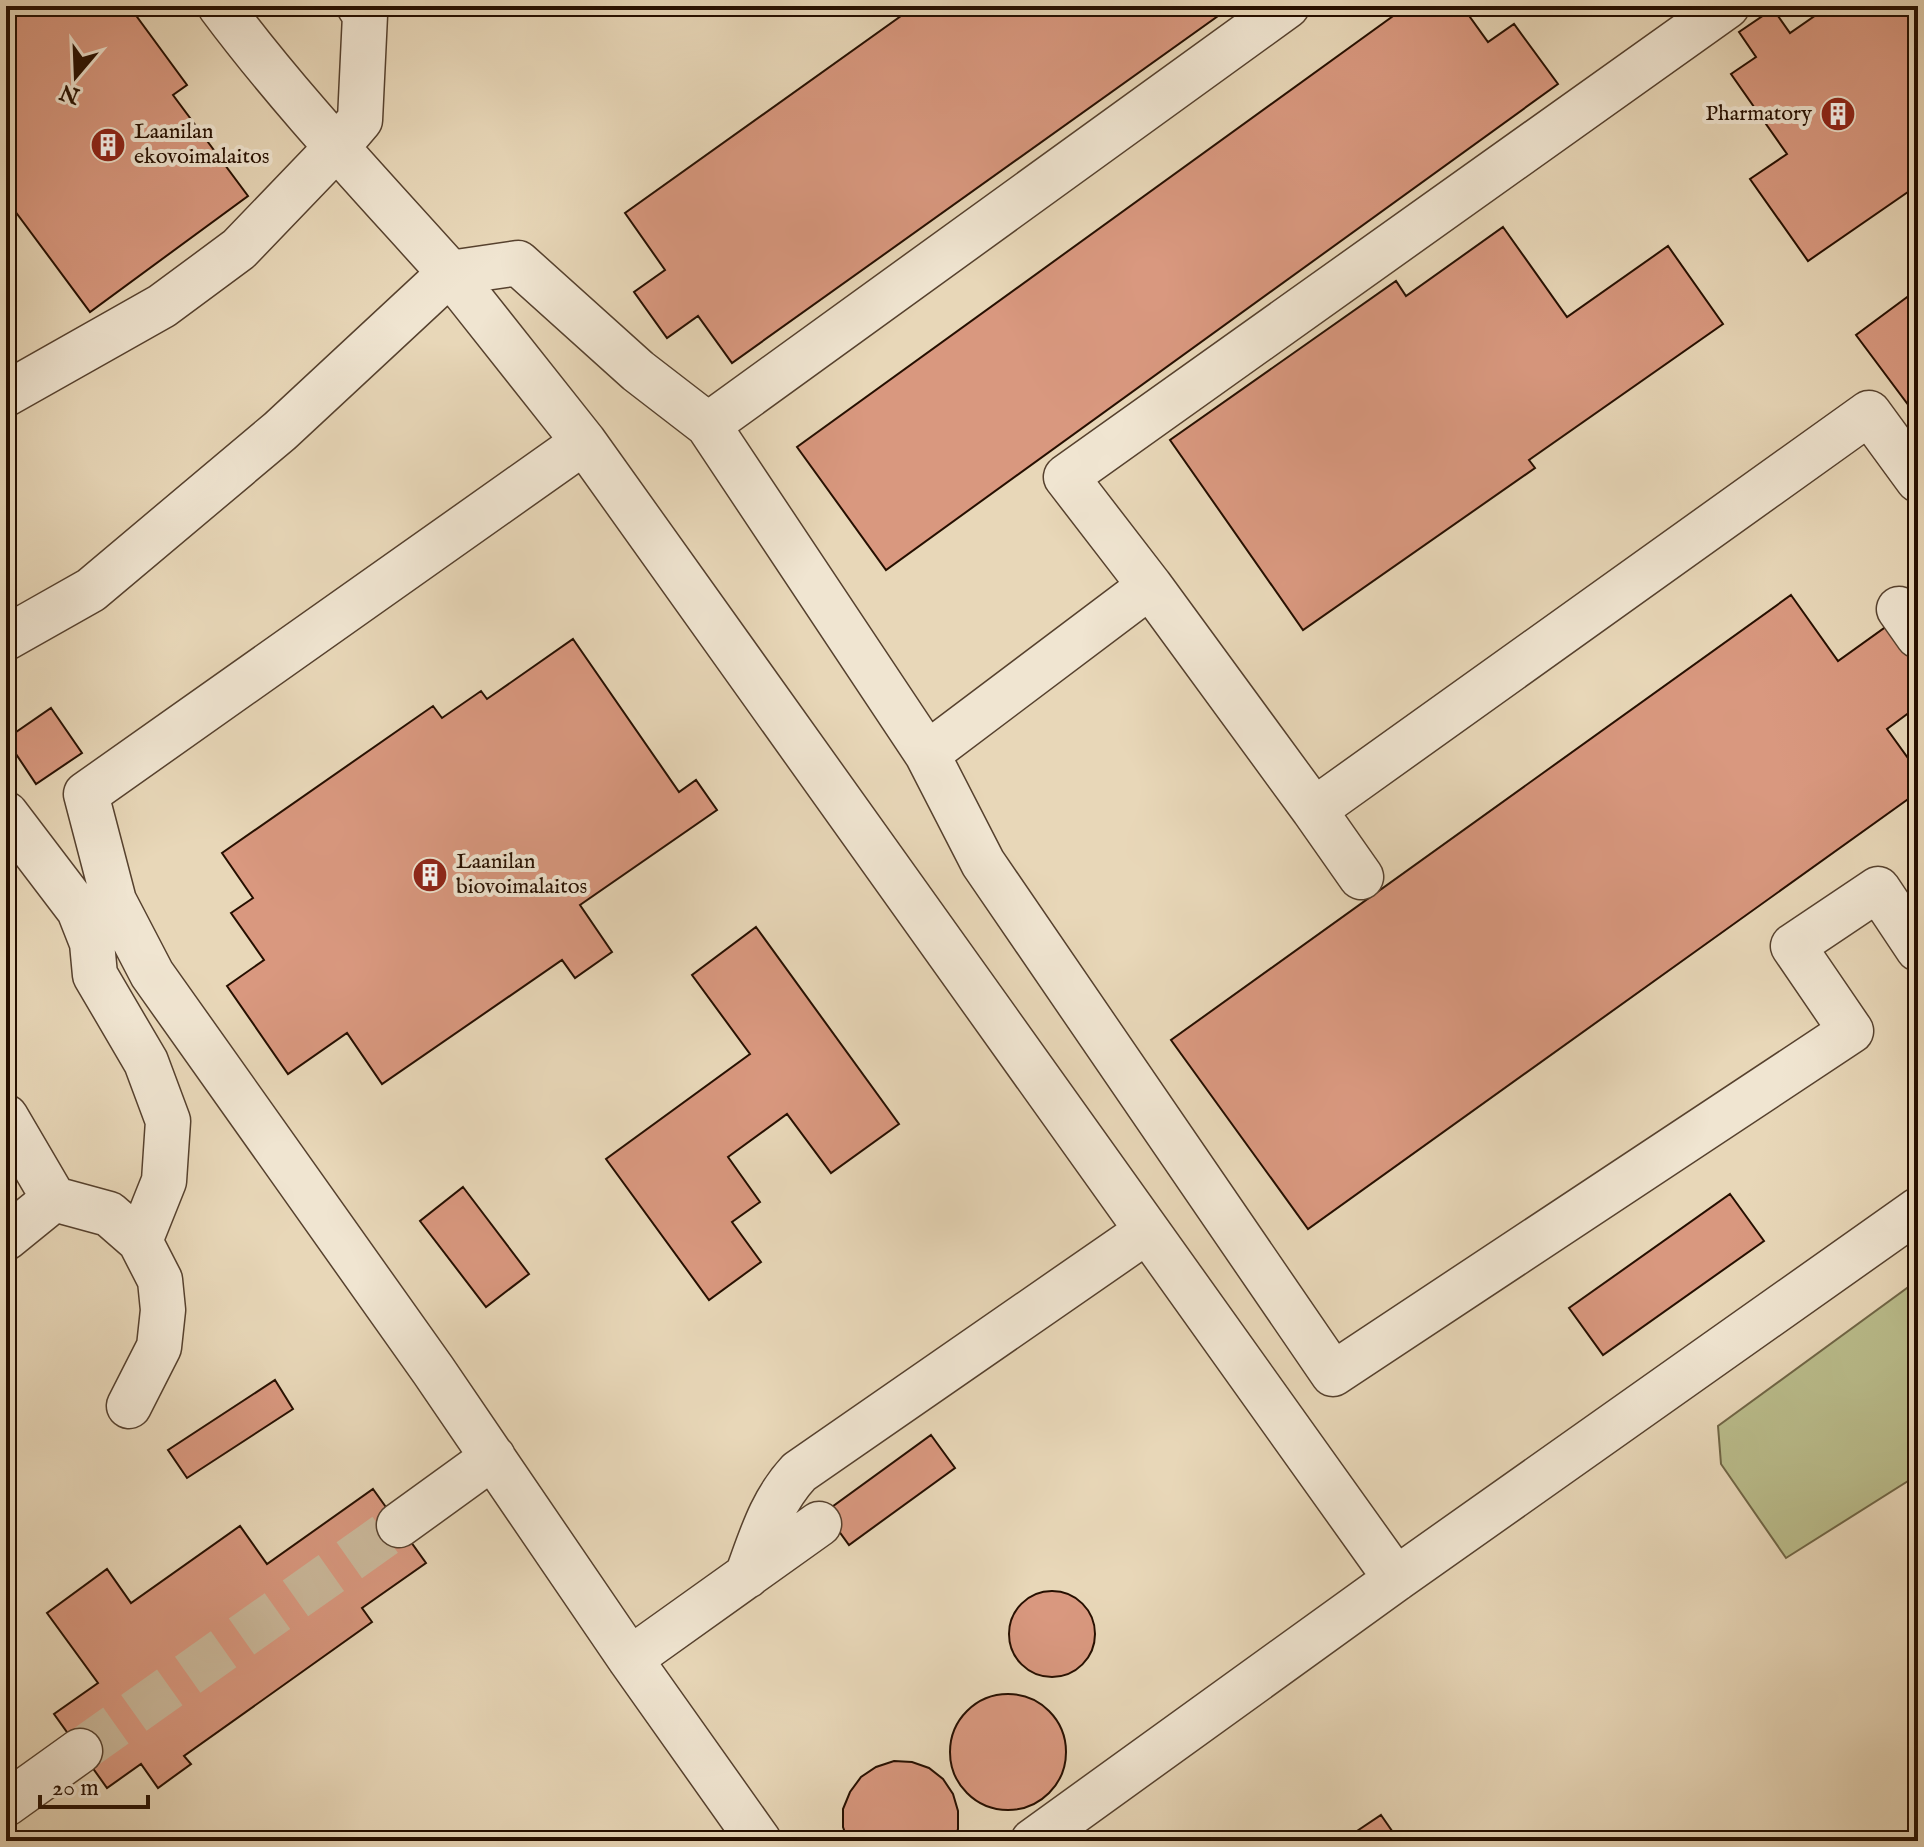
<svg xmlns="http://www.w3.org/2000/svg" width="1924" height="1847" viewBox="0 0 1924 1847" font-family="'IM FELL English',serif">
<rect width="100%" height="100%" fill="#e8d7b8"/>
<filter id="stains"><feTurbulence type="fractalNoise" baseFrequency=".0025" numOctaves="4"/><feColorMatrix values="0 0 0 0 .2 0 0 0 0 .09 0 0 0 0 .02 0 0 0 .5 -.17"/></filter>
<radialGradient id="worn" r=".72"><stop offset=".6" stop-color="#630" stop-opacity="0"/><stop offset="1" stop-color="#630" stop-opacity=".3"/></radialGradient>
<path fill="#babd8c" stroke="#706646" stroke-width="2" d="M1918 1280V1468L1908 1481 1786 1558 1721 1464 1718 1426Z"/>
<path fill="#d9987f" stroke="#260f00" stroke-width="2" d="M6 6H129L187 85 173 95 248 196 90 312 6 199Z
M915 6H1232L732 363 698 316 667 338 634 292 665 270 625 213Z
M1407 6H1462L1488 42 1514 24 1558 84 886 570 797 447Z
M1829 6H1918V185L1808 261 1750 179 1787 154 1731 74 1756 57 1739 32 1773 9 1790 33Z
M1503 227 1567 317 1668 246 1723 324 1529 460 1535 468 1303 630 1170 440 1396 281 1406 296Z
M1918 289V418L1856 335Z
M1791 595 1838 661 1894 621 1918 654V706L1887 729 1918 772V792L1308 1229 1171 1040Z
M573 639 679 792 696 780 717 810 580 905 612 952 575 978 562 960 382 1084 347 1033 288 1074 227 986 264 960 231 913 253 898 222 853 433 706 442 718 481 691 487 699Z
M51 708 82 753 36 784 6 739Z
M756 927 899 1124 831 1173 787 1114 728 1157 760 1202 732 1222 761 1262 709 1300 606 1159 750 1054 692 975Z
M463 1187 529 1274 486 1307 420 1221Z
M1730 1194 1764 1241 1603 1355 1569 1308Z
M275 1380 293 1409 187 1478 168 1450Z
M931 1435 955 1468 849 1545 825 1512Z
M373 1489 426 1563 362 1608 372 1622 184 1756 191 1764 158 1788 141 1764 107 1788 54 1714 98 1683 47 1613 107 1569 131 1603 240 1526 267 1564Z
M1009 1634a43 43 0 1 1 86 0a43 43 0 1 1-86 0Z
M950 1752a58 58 0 1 1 116 0a58 58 0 1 1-116 0Z
M894 1761 912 1762 929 1768 943 1779 953 1794 958 1811V1829L954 1841H848L843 1827V1809L850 1792 861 1777 876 1767Z
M1381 1815 1399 1841H1364L1357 1831Z"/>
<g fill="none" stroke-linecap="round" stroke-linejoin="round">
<path stroke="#cbb99c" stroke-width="44" stroke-dasharray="44 22" stroke-linecap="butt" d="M80 1751 399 1525"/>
<defs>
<path id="minor" d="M450 273 518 263 638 371 708 425 927 754 983 863 1333 1374 1851 1031 1793 946 1878 889 1918 949
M450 273 584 442
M6 394 162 306 239 249 337 147 360 120 365 15 359 6
M708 425 1287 6
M1150 586 1314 810 1869 413 1918 480
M1899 609 1918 636
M6 638 91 590 280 431 450 273C372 186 290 100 220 6
M927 754 1150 586 1066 477 1727 6
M1314 810 1361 877
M6 814 79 910 92 943 95 975 146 1062 168 1121 164 1181 140 1241
M6 1117 54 1199 109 1214 140 1241 160 1280 163 1310 159 1347 129 1406
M6 1238 54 1199
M399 1525 493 1457
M747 1576C761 1538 771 1502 799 1472L1147 1231
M630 1659 819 1524
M6 1804 80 1751
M759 1841 630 1659 433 1370 152 974 114 901 86 794 584 442 1396 1579
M1033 1841 1396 1579 1918 1210"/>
</defs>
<use href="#minor" stroke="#56412e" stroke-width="47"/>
<use href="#minor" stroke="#f0e5d1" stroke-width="44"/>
</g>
<defs>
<symbol id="building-disc" viewBox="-11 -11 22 22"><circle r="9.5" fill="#8f2418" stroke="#f0e5d1"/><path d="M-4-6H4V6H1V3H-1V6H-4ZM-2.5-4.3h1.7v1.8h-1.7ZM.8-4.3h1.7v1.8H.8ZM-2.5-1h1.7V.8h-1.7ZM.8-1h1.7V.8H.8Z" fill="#fff"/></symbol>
</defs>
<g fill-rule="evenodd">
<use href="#building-disc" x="1818" y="94" width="40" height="40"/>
<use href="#building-disc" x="88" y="125" width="40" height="40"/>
<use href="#building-disc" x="410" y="855" width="40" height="40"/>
</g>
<g text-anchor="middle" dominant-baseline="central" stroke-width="8" stroke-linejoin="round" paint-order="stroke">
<g font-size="22" fill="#260f00" stroke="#f0e5d1" text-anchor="start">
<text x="1812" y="114" text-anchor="end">Pharmatory</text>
<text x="134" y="132">Laanilan<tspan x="134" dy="25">ekovoimalaitos</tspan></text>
<text x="456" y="862">Laanilan<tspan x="456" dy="25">biovoimalaitos</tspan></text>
</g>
</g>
<rect width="1924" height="1847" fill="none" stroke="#e8d7b8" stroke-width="32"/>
<rect x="8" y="8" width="1908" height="1831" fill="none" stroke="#260f00" stroke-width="4"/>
<rect x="16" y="16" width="1892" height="1815" fill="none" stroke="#260f00" stroke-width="2"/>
<g transform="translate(76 76) rotate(199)" stroke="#f0e5d1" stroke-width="6" paint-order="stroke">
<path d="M0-6L14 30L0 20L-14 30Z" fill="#260f00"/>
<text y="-12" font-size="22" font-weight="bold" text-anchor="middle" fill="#260f00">N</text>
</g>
<path d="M40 1795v12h108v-12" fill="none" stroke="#260f00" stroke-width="4"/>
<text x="52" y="1795" font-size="24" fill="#260f00" stroke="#f0e5d1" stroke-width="6" paint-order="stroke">20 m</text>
<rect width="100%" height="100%" filter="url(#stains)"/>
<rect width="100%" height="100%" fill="url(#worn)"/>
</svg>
